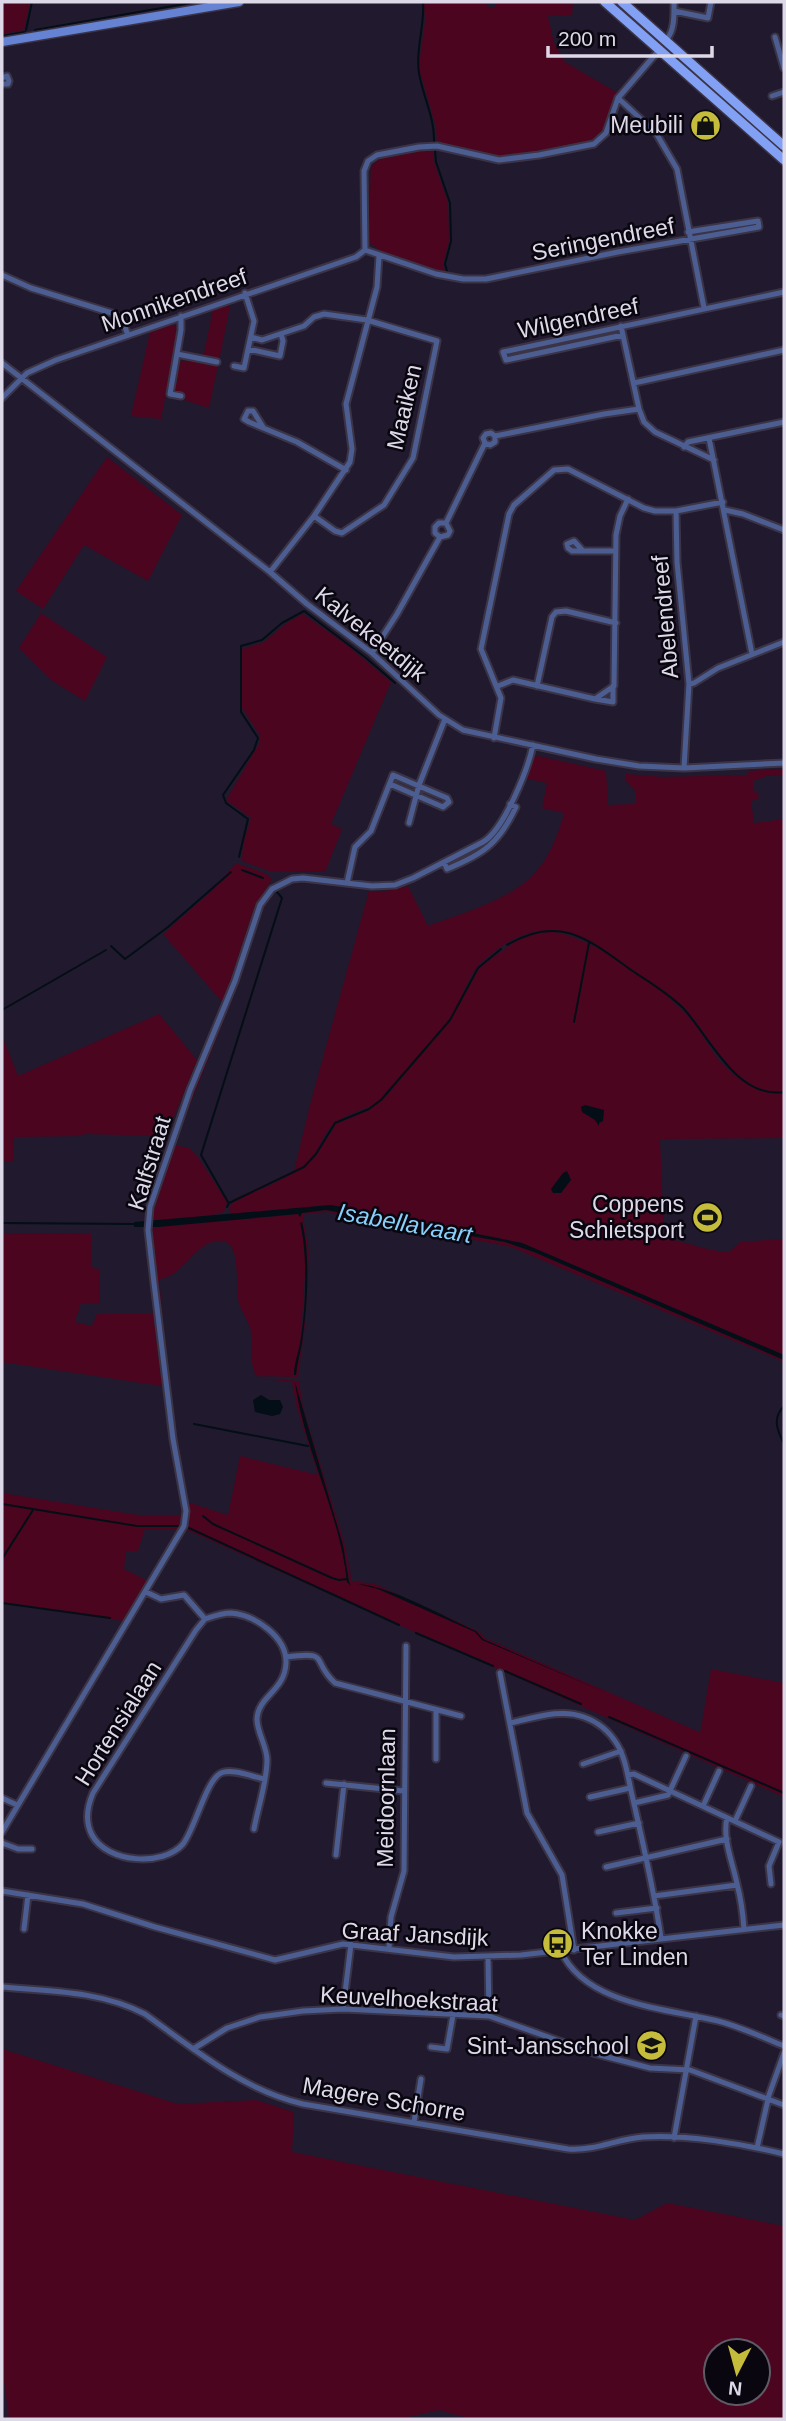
<svg xmlns="http://www.w3.org/2000/svg" width="786" height="2421" viewBox="0 0 786 2421" font-family="Helvetica,sans-serif">
<rect width="100%" height="100%" fill="#21192d"/>
<path fill="#4c051f" fill-rule="evenodd" d="M2 2H30L24 30 2 34Z
M424 2H486L488 8 496 7V2H573L572 15 548 16 554 43 565 62 621 95 610 125 594 144 499 160 437 144 436 127 420 72V57L425 22Z
M422 151 433 152 434 162 448 203 449 241 443 264 445 272C422 266 382 258 368 240L371 166 380 159Z
M227 304 230 306 219 361 203 358 213 309Z
M171 323 178 329 161 419 131 416 151 328Z
M187 360 218 365 209 408 181 399 182 394 175 391 179 362Z
M107 457 182 515 148 581 84 545 43 609 16 591Z
M41 613 107 657 85 701 51 680 19 648Z
M303 614 348 646 391 682 331 824 342 829 325 872 269 871 242 861 243 844 251 818 226 800 260 742 259 734 242 708 241 652 242 649 264 642 288 622Z
M538 756 606 771 608 805 636 804V792L625 780 626 774 663 777 748 775V771L784 769V775L767 776 753 781V790L759 795 758 799 751 801 754 823 784 819V1091C738 1098 712 1039 687 1011 671 994 650 982 632 969 575 928 539 910 481 963 466 977 462 1002 450 1019 430 1047 405 1074 381 1100 367 1110 350 1112 336 1122 324 1130 321 1147 312 1158 299 1173 254 1194 234 1199L294 1171 311 1101 369 891H386L408 886 428 926C460 914 507 901 532 876 549 860 558 835 564 813L542 808 547 783 524 778 533 757Z
M236 863 265 873 272 879 254 908 223 1003 163 934 214 889Z
M272 894 261 912 239 982 174 1145 189 1148 198 1157 227 1202 224 1212 198 1218 151 1221C154 1192 166 1166 175 1139 196 1081 222 1025 242 967 249 948 255 905 272 894Z
M544 931C586 931 661 986 689 1017 701 1030 708 1047 720 1061 735 1078 761 1097 784 1093V1138L660 1139 664 1239C687 1241 704 1251 729 1252L740 1242 784 1239V1355L522 1243 331 1205 231 1214 229 1207 232 1203 304 1167 317 1154 336 1124 369 1109 382 1101 451 1020 478 968 516 941 529 934Z
M159 1014 197 1060 166 1136 83 1134 82 1136 14 1137 13 1162H2V1035L18 1076Z
M326 1210 505 1242 534 1252 784 1360V1362L511 1247 327 1212 305 1214 303 1217 309 1252 305 1325 298 1377 256 1376C248 1361 255 1344 250 1328 247 1318 240 1310 238 1299 235 1283 243 1236 216 1241 193 1245 183 1277 159 1279L162 1309 159 1307 152 1227 278 1216ZM301 1222H302L308 1257 303 1335 295 1375 301 1335 306 1257Z
M2 1233 91 1234 92 1268 99 1269 100 1304 81 1303 75 1322 92 1326 97 1314H153L162 1386 2 1362Z
M255 1378 299 1381 303 1408 345 1545 352 1581 375 1584 480 1632 485 1638 699 1732 700 1734 711 1669 784 1683V1797L187 1530 190 1520 187 1502 228 1515 240 1456 318 1475 297 1408 292 1382ZM296 1383 300 1407 343 1545 350 1583 347 1582C342 1513 303 1451 296 1383Z
M2 1493 138 1515H182L178 1529H145L138 1551H126L124 1569 148 1581 123 1621 2 1603Z
M2 2049 178 2104 256 2100 294 2112 292 2152 635 2220 667 2203 784 2226V2419H471L439 2410 408 2417V2419H9L2 2365ZM716 2351H758V2393H716Z"/>
<path fill="#030e16" d="M585 1105 604 1110 603 1121 599 1123V1126L595 1120 582 1112 581 1107Z
M567 1171 571 1180 561 1193H553L551 1189 563 1173Z
M331 1205 522 1243 784 1355V1360L534 1252 505 1242 326 1210 302 1213 300 1217 298 1214 158 1227H134V1222Z
M302 1222C311 1257 307 1307 302 1343 300 1354 297 1364 296 1375H294V1371C295 1362 298 1353 300 1344 306 1311 308 1254 300 1223Z
M295 1382 343 1545 349 1582 351 1586 347 1582C340 1513 304 1450 295 1382Z
M261 1395 269 1400H280L283 1407 280 1414 272 1416 255 1412 253 1400Z
M358 1584C391 1586 444 1617 476 1631L483 1639 607 1693 482 1640 475 1632 378 1589Z"/>
<g fill="none" stroke-linecap="round" stroke-linejoin="round">
<path stroke="#030e16" stroke-width="2" d="M423 2C425 26 415 50 419 73 423 97 435 118 434 142
M26 30 32 2
M35 30 196 2
M2 36 25 32
M435 150 436 162 450 203 451 241 445 264 447 271
M239 857 248 819 226 803 223 795 254 750 258 738 241 712V646L262 640 282 623 304 611 366 658 395 683
M242 870 263 878
M507 945C559 914 588 939 631 970 649 982 668 993 683 1008 710 1037 736 1099 784 1092
M111 946 125 959 168 927 231 872
M2 1010 106 950
M574 1022 589 943
M228 1202 201 1155 282 898 277 892
M227 1207 229 1203 304 1167 316 1154 335 1123 369 1109 381 1100 450 1020 478 968 501 949
M2 1223 134 1224
M784 1406C772 1418 777 1430 784 1444
M194 1424 308 1446
M2 1504 137 1526H178
M203 1516 213 1524 332 1578 339 1580 347 1579
M189 1528 399 1625
M2 1559 33 1510
M2 1603 110 1618
M416 1633 493 1666
M505 1671 581 1704
M609 1717 784 1793"/>
<defs>
<path id="street" d="M674 11 708 18 711 2
M775 37 784 68
M666 40C675 31 674 14 674 2
M2 78 7 76 9 81 8 84H2
M772 96 784 92
M618 98 656 133 677 169 704 308
M365 250 436 274 463 279H486L618 252 759 227 758 221 688 232
M365 250 364 171 368 161 377 155 419 147 437 146 499 160 539 155 594 144 606 133 618 98 660 49
M2 275 31 288 115 314 123 322 128 335
M621 326 639 409 644 422 655 432 714 460
M623 335 506 360 503 352 784 292
M251 337 262 340 304 326 314 317 324 314 367 320 437 341 413 458 384 505 342 533 335 531 314 516
M248 349 280 356 283 341 281 334
M177 354 217 362
M2 363 270 572 307 604 372 653 439 715 463 730 596 759 639 766 684 768 784 763
M234 366 244 368 254 321 245 293
M634 383 784 350
M181 396 170 394 181 330V316
M2 398 27 373 56 360 356 257 365 250
M263 427 253 411H248L244 419 249 422 297 442 346 470
M495 436V442L490 445 485 443 483 438 486 434 491 433 495 436 604 414 639 409
M709 438 752 654
M684 447 688 442 784 422
M725 510 743 514 784 530
M446 523 485 443
M583 551 574 541 567 544 568 548 572 551H615
M270 572 314 516 350 462 352 449 346 404 377 287 379 256
M372 653 397 614 440 537 448 535 450 531 446 523H439L435 527V533L440 537
M689 684 694 683 718 668 784 642
M498 686 513 680 595 699 614 686 616 535 620 516 628 499
M537 686 552 617 556 612 566 611 616 623
M595 699 613 702V686
M494 738 501 698 481 649 509 514 514 505 554 470 568 469 644 508 655 511H676
M684 768 689 684 677 562 676 511 723 502
M409 823 419 785 445 719
M444 862 447 869C484 854 499 843 516 807L510 804
M347 883 355 847 371 831 393 775 447 798 449 802 443 807 390 784
M146 1592 161 1599 184 1595 205 1619C214 1616 222 1613 231 1613 255 1615 287 1637 286 1663 285 1691 258 1696 257 1719 257 1733 267 1746 267 1760 267 1782 258 1807 254 1829
M205 1619 196 1630 93 1793C87 1807 85 1822 92 1835 107 1863 163 1867 183 1844 195 1829 206 1780 221 1773 232 1768 253 1777 264 1779
M286 1657C332 1651 310 1660 335 1683L461 1716
M500 1673 527 1813 562 1875 574 1950
M510 1723C534 1718 561 1708 584 1717 598 1722 609 1731 617 1744 626 1759 628 1778 632 1795 643 1843 654 1890 661 1938
M436 1759V1710
M583 1764 621 1751
M628 1775 634 1774 779 1842 769 1866 771 1884
M326 1783 404 1791
M590 1797 630 1788
M2 1798 17 1805
M634 1803 668 1795 686 1756
M703 1806 719 1771
M727 1818C722 1839 733 1863 737 1884 741 1899 743 1914 744 1929
M735 1821 751 1786
M2 1832 184 1526 186 1511 173 1439 154 1283 148 1230 150 1207 190 1090 235 981 260 905 272 889 292 879 303 878 372 886 395 885 413 878 483 842C504 830 528 769 533 745
M598 1832 639 1823
M2 1843 18 1849H32
M336 1855 344 1784
M606 1867 727 1839
M2 1891 83 1904 155 1927 275 1960 343 1944 454 1957 521 1955 784 1925
M654 1896 737 1885
M616 1913 657 1908
M24 1929 28 1895
M389 1948 391 1917 404 1871 406 1646
M561 1951C585 2005 669 2009 718 2021 741 2027 762 2037 784 2046
M488 1957 489 2016
M2 1987C50 1991 101 1991 145 2014 195 2050 243 2090 303 2104L568 2149C596 2151 616 2139 643 2137 685 2134 743 2144 784 2154
M343 2009 351 1944
M781 2015 784 2016
M431 2047 447 2049 453 2015
M193 2049 227 2028 260 2017 303 2011 343 2009 489 2016 596 2054 650 2068 690 2070 784 2105
M414 2122 421 2079
M674 2138 696 2016
M757 2148 769 2095 784 2053"/>
<path id="secondary" d="M2 42 239 2"/>
<path id="primary" d="M605 2 784 160
M622 2 784 146"/>
</defs>
<use href="#street" stroke="#3b3447" stroke-width="9"/>
<use href="#secondary" stroke="#3b3447" stroke-width="11"/>
<use href="#primary" stroke="#3b3447" stroke-width="12"/>
<use href="#street" stroke="#4c5e91" stroke-width="5"/>
<use href="#secondary" stroke="#6582d3" stroke-width="8"/>
<use href="#primary" stroke="#82a0f4" stroke-width="9"/>
</g>
<defs>
<symbol id="shop-disc" viewBox="-11 -11 22 22"><circle r="9.5" fill="#c6bc3c" stroke="#09060f"/><path d="M-5-2.5h2.3a2.7 3.5 0 0 1 5.4 0H5L5.5 6h-11ZM-1.5-2.5h3a1.5 2.3 0 0 0-3 0Z" fill="#111"/></symbol>
<symbol id="stadium-disc" viewBox="-11 -11 22 22"><circle r="9.5" fill="#c6bc3c" stroke="#09060f"/><path d="M0-5a6.5 5 0 1 0 0 10a6.5 5 0 1 0 0-10ZM-3.5-1.8h7v3.6h-7Z" fill="#111"/></symbol>
<symbol id="bus-disc" viewBox="-11 -11 22 22"><circle r="9.5" fill="#c6bc3c" stroke="#09060f"/><path d="M-5-6H5V4H4V6H2V4H-2V6H-4V4H-5ZM-3.5-4V0h7V-4ZM-3.5 1.2v1.5H-2V1.2ZM2 1.2v1.5H3.5V1.2Z" fill="#111"/></symbol>
<symbol id="school-disc" viewBox="-11 -11 22 22"><circle r="9.5" fill="#c6bc3c" stroke="#09060f"/><path d="M0-5L7-2L0 1L-7-2ZM-4 1L0 2.5L4 1V4Q0 6-4 4Z" fill="#111"/></symbol>
</defs>
<g fill-rule="evenodd">
<use href="#shop-disc" x="688" y="108" width="35" height="35"/>
<use href="#stadium-disc" x="690" y="1200" width="35" height="35"/>
<use href="#bus-disc" x="540" y="1926" width="35" height="35"/>
<use href="#school-disc" x="634" y="2028" width="35" height="35"/>
</g>
<g text-anchor="middle" dominant-baseline="central" stroke-width="5" stroke-linejoin="round" paint-order="stroke">
<g font-size="23" fill="#ded9e8" stroke="#09060f" text-anchor="end">
<text x="683" y="125">Meubili</text>
<text x="684" y="1204">Coppens<tspan x="684" dy="26">Schietsport</tspan></text>
<text x="581" y="1931" text-anchor="start">Knokke<tspan x="581" dy="26">Ter Linden</tspan></text>
<text x="629" y="2046">Sint-Jansschool</text>
</g>
<g font-size="23" fill="#ded9e8" stroke="#09060f">
<text transform="translate(603 239) rotate(-11)">Seringendreef</text>
<text transform="translate(174 300) rotate(-19)">Monnikendreef</text>
<text transform="translate(578 318) rotate(-12)">Wilgendreef</text>
<text transform="translate(404 407) rotate(-77)">Maaiken</text>
<text transform="translate(665 617) rotate(-95)">Abelendreef</text>
<text transform="translate(371 634) rotate(39)">Kalvekeetdijk</text>
<text transform="translate(149 1163) rotate(-73)">Kalfstraat</text>
<text transform="translate(118 1723) rotate(-58)">Hortensialaan</text>
<text transform="translate(386 1798) rotate(-89)">Meidoornlaan</text>
<text transform="translate(415 1934) rotate(3)">Graaf Jansdijk</text>
<text transform="translate(409 1999) rotate(3)">Keuvelhoekstraat</text>
<text transform="translate(384 2099) rotate(10)">Magere Schorre</text>
</g>
<g font-size="24" font-style="italic" fill="#87d0fb" stroke="#09060f">
<text transform="translate(405 1223) rotate(10)">Isabellavaart</text>
</g>
</g>
<rect width="786" height="2421" fill="none" stroke="#ded9e8" stroke-width="7"/>
<g transform="translate(737 2372) rotate(186)"><circle r="33" fill="#09060f" stroke="#5e5a66" stroke-width="2"/>
<path d="M0-5L12 26L0 18L-12 26Z" fill="#c6bc3c"/>
<text y="-10" font-size="19" font-weight="bold" text-anchor="middle" fill="#ded9e8">N</text>
</g>
<path d="M548 46v10h164v-10" fill="none" stroke="#ded9e8" stroke-width="3.5"/>
<text x="558" y="46" font-size="21" fill="#ded9e8" stroke="#09060f" stroke-width="5" paint-order="stroke">200 m</text>
</svg>
